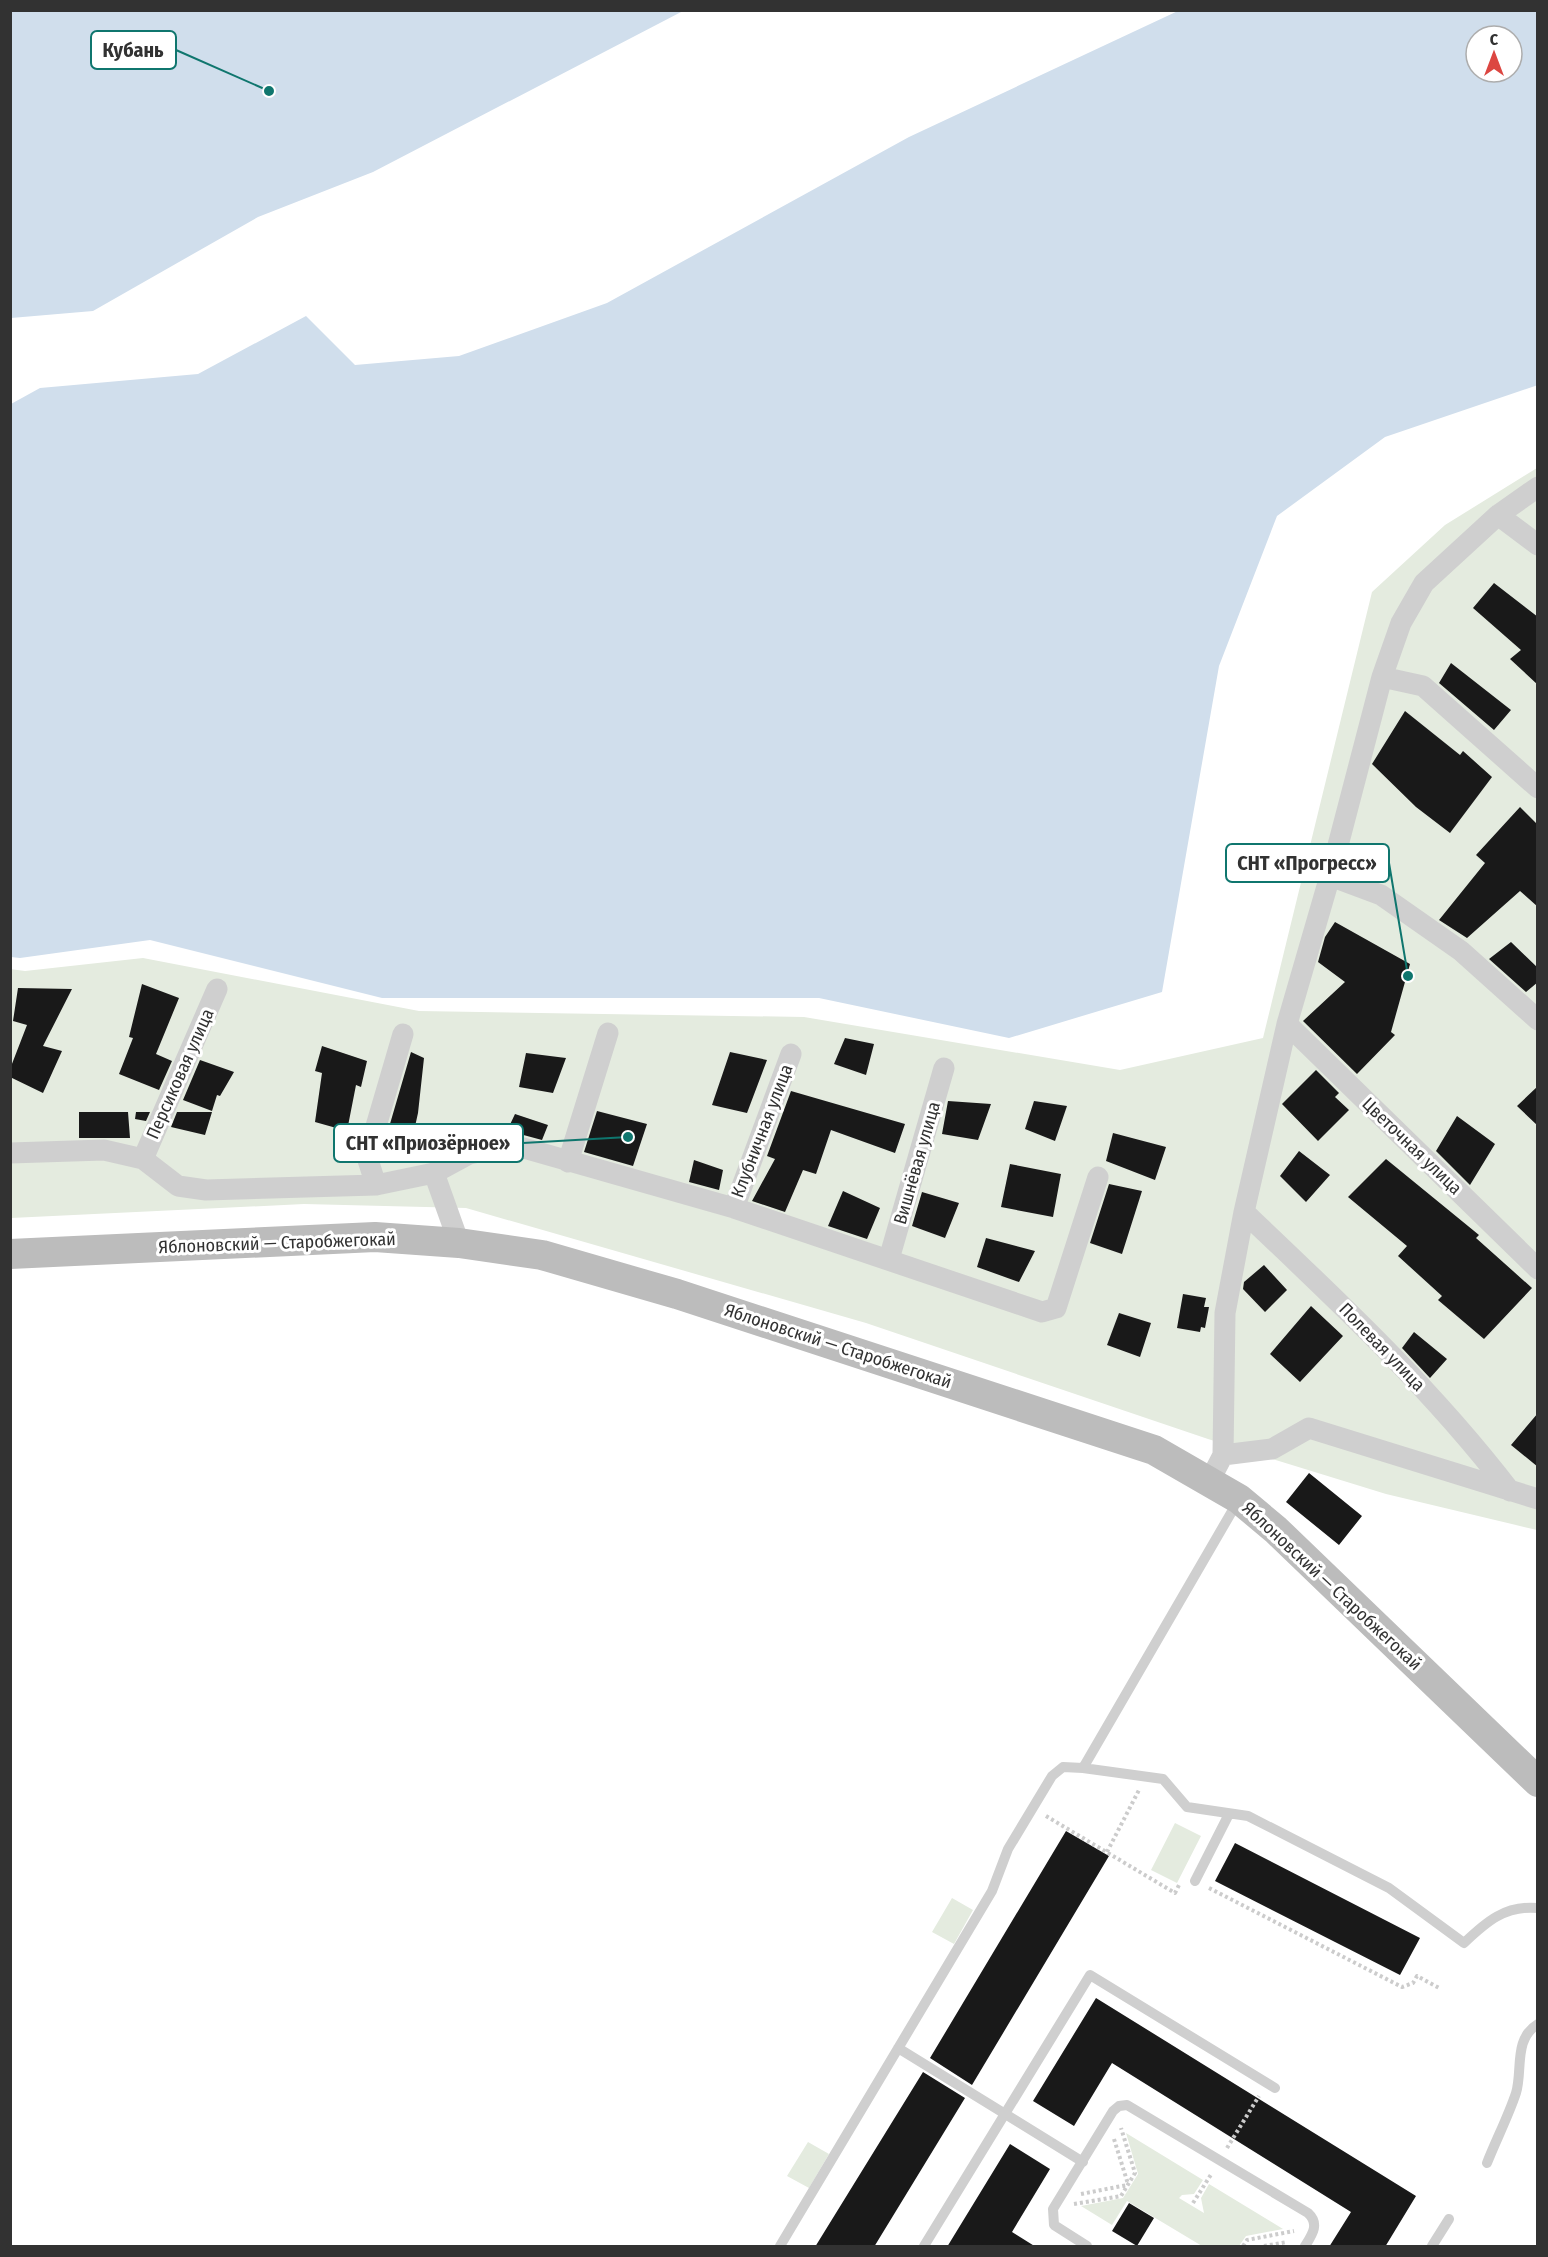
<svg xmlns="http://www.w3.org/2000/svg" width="1548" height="2257" viewBox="0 0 1548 2257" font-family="'Fira Sans Condensed',sans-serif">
<rect width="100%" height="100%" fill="#fff"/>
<path fill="#e4ebdf" d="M1537 468V1530L1386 1494 1208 1439 866 1323 466 1208 304 1204 11 1218 10 969 25 971 143 958 419 1011 804 1017 1120 1070 1263 1038 1372 592 1445 525Z
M1175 1823 1201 1836 1177 1883 1151 1870Z
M952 1898 973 1910 954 1944 932 1932Z
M1126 2133 1203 2180 1194 2194 1182 2195 1179 2198 1204 2213 1201 2198 1209 2184 1283 2229 1246 2236 1239 2246H1202L1127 2201 1112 2225 1081 2206 1123 2198 1138 2174Z
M808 2142 829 2154 809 2188 787 2176Z"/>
<path fill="#d0deec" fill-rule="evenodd" d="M11 10H683V11L373 172 258 217 93 311 11 318Z
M1180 10 1537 11 1538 385 1385 437 1277 516 1219 666 1162 992 1009 1038 819 998H382L150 940 20 958 11 957V404L40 388 198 374 306 316 355 365 459 356 607 303 909 137ZM1476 36H1512V72H1476Z"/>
<path fill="#191919" d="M1494 583 1538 617V685L1510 659 1521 650 1473 608Z
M1451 663 1511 710 1494 730 1439 683Z
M1405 711 1460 755 1463 751 1492 777 1450 833 1416 807 1372 764Z
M1520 807 1538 825V907L1520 891 1467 938 1439 920 1485 863 1476 855Z
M1335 922 1410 964 1391 1032 1395 1035 1357 1074 1303 1021 1345 982 1318 962 1325 937Z
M1511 942 1538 968V982L1526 992 1489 959Z
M142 984 179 998 156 1054 172 1061 159 1090 119 1074 133 1038 129 1037Z
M18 988 72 989 43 1046 62 1051 43 1093 10 1077V1069L27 1025 13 1021Z
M845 1038 874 1044 866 1075 834 1064Z
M322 1046 367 1061 361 1087 356 1085 347 1131 315 1122 322 1073 315 1071Z
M411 1052 424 1058 418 1113 410 1149 385 1141Z
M730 1052 767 1060 747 1113 712 1105Z
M526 1053 566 1058 553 1093 519 1087Z
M200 1060 234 1072 220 1096 217 1095 212 1111 183 1100Z
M1316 1070 1339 1093 1335 1097 1349 1110 1318 1141 1282 1104Z
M1538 1086V1126L1517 1106Z
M791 1091 905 1124 895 1153 831 1130 816 1174 803 1170 785 1212 752 1201 775 1159 767 1156Z
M948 1101 991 1104 978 1140 942 1134Z
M1034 1101 1067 1106 1055 1141 1025 1129Z
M597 1111 647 1124 633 1166 584 1152Z
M79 1112H128L130 1138H79Z
M136 1112H150L146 1121 135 1119Z
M177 1112H212L205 1135 171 1127Z
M515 1114 548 1125 542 1140 516 1133H506Z
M1457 1116 1495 1144 1470 1185 1436 1151Z
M1113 1133 1166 1147 1155 1180 1106 1161Z
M1299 1151 1330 1175 1306 1202 1280 1176Z
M1386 1159 1479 1235 1476 1238 1532 1288 1484 1339 1438 1300 1442 1296 1398 1256 1407 1246 1348 1197Z
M694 1160 723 1170 719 1190 689 1182Z
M1010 1164 1061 1174 1053 1217 1001 1207Z
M1109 1184 1142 1191 1122 1254 1090 1243Z
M843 1191 880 1208 867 1239 828 1226Z
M922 1192 959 1203 945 1238 912 1226Z
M986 1238 1035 1251 1019 1282 977 1267Z
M1264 1265 1287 1290 1265 1312 1243 1289 1244 1282Z
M1183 1294 1206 1298 1204 1307H1209L1205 1328 1201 1327 1200 1332 1177 1328Z
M1311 1306 1343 1336 1300 1382 1270 1354Z
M1119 1313 1151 1323 1140 1357 1107 1345Z
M1414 1332 1447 1359 1430 1378 1402 1348Z
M1538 1413V1467L1511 1445Z
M1309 1473 1362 1516 1339 1545 1286 1502Z
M1066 1831 1109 1856 972 2085 930 2058Z
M1235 1843 1420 1938 1400 1975 1215 1881Z
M1096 1998 1416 2196 1385 2247H1329L1351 2212 1112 2063 1074 2126 1033 2101Z
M923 2072 965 2098 874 2247H815Z
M1010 2144 1050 2169 1012 2232 1036 2247H947Z
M1129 2203 1154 2218 1137 2246 1112 2231Z"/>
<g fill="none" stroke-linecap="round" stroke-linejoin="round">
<path stroke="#ccc" stroke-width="4" stroke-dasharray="3 3" stroke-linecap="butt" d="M1046 1816 1175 1893 1180 1883
M1107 1852 1139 1790
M1209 1888 1402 1987 1413 1983 1417 1976 1441 1989
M1114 2139 1128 2184
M1227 2148 1259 2096
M1081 2194 1127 2185
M1193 2203 1212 2173
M1074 2204 1121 2196 1135 2173 1121 2128
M1243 2246 1247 2240 1294 2231
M1264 2246 1287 2242"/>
<path stroke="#cfcfcf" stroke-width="10" d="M1238 1501 1083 1768 1163 1779 1187 1807 1248 1816 1389 1888 1464 1943C1486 1922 1505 1905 1538 1908
M1195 1881 1229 1814
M898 2048 1083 2162
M1487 2163C1496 2140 1508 2117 1516 2093 1523 2071 1513 2039 1538 2024
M780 2246 992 1891 1008 1849 1052 1776 1063 1767 1083 1768
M924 2246 1090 1975 1275 2088
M1087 2246 1054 2225 1053 2209 1113 2111 1119 2106 1127 2105 1308 2213C1320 2224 1312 2235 1305 2246
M1432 2246 1449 2219"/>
<path stroke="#cfcfcf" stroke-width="21" d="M1498 515 1538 545
M1382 677 1423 686 1538 788
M1330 876 1381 895 1461 951 1538 1020
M1287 1024 1538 1269
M10 1153 104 1150 143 1159 178 1186 206 1190 376 1185 434 1173 469 1154 513 1145 734 1208 1042 1312 1056 1308 1098 1177
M143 1159 217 989
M568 1162 608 1033
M434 1173 459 1243
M376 1185 367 1157 403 1034
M734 1208 791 1054
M1244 1212C1337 1300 1432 1389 1510 1491
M889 1259 944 1068
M1223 1455 1272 1449 1309 1428 1538 1499
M1210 1480 1223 1455 1225 1313 1244 1212 1287 1024 1330 876 1382 677 1401 623 1424 583 1498 515 1538 487"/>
<path stroke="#bcbcbc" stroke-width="30" d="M10 1254 375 1237 459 1243 542 1255 677 1294 1154 1450 1239 1499 1276 1530 1538 1782"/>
</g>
<g text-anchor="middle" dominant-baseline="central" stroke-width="6" stroke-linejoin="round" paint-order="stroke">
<g font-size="18" fill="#323232" stroke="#fff">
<text transform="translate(180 1074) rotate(-66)">Персиковая улица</text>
<text transform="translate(762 1131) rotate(-69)">Клубничная улица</text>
<text transform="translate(1412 1146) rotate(44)">Цветочная улица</text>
<text transform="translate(917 1163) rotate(-74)">Вишнёвая улица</text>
<text transform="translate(277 1243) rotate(-2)">Яблоновский — Старобжегокай</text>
<text transform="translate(838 1346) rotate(18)">Яблоновский — Старобжегокай</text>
<text transform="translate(1382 1347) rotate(46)">Полевая улица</text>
<text transform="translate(1332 1586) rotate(43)">Яблоновский — Старобжегокай</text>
</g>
</g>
<path fill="none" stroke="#0f766e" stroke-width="2" d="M269 91L176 50M1408 976L1389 863M628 1137L523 1143"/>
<g fill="#0f766e" stroke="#fff" stroke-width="2">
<circle cx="269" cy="91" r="6"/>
<circle cx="1408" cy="976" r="6"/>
<circle cx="628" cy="1137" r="6"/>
</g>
<g fill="#fff" stroke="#0f766e" stroke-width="2">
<rect x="91" y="31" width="85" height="38" rx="6"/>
<rect x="1226" y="844" width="163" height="38" rx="6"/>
<rect x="334" y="1124" width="189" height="38" rx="6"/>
</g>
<g font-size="20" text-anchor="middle" font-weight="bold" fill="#323232">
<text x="133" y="57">Кубань</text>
<text x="1307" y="870">СНТ «Прогресс»</text>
<text x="428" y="1150">СНТ «Приозёрное»</text>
</g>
<rect width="1548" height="2257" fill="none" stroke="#323232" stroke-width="24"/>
<g transform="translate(1494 54)"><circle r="28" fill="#ffffff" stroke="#adadad" stroke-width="1.5"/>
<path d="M0-4.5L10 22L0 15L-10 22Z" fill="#dc4641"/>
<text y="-9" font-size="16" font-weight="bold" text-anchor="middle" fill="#323232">С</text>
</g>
</svg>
